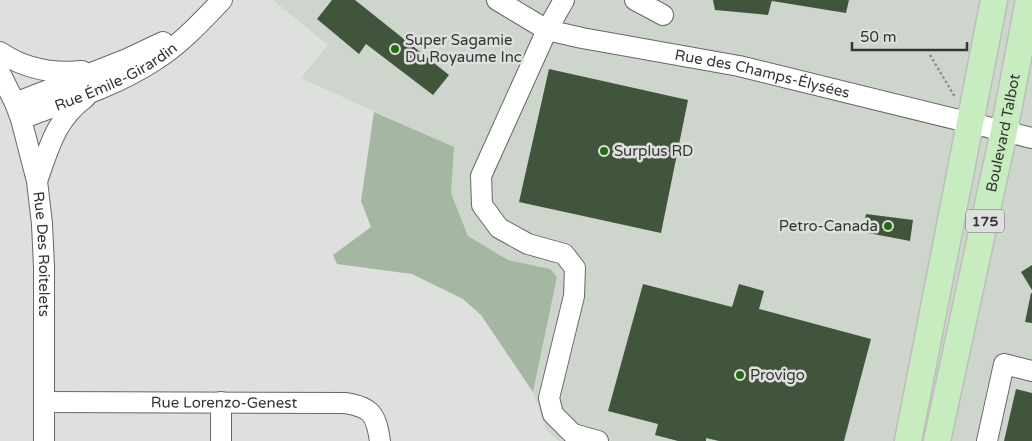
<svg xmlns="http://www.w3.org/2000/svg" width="1032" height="441" viewBox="0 0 1032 441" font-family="'Varela Round',sans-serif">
<rect width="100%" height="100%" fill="#dde0dd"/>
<path fill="#cdd5cc" d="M273 0H1032V441H559L546 430 533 392 557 277 550 269 508 260 468 236 451 193 453 147 301 78 328 45Z"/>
<path fill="#a5b6a2" d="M374 112 454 147 451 193 468 236 508 260 550 269 557 277 533 392 481 315 463 299 412 274 337 264 333 255 371 227 361 201Z"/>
<path fill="#41553d" d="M332 0H355L449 75 433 95 366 44 359 54 317 19Z
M713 0H772L768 15 715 10Z
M772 0H849L846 13 772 1Z
M549 69 688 100 661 233 519 202Z
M866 214 913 220 910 241 863 232Z
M1032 265V290L1021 272Z
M643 284 732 307 739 284 764 291 759 309 871 339 844 441H719L706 438V441H678L655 435 658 424 608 411Z
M1031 293H1032V323L1025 322Z
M1016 389 1032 393V441H1004Z"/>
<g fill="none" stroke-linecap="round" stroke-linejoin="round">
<defs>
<g id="minor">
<path id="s1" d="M497 0 547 30 582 38 739 66 1032 138"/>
<path d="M564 0 547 30 481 176 482 205 499 228 528 244 564 254 575 268 574 296 549 398 553 414 573 434 598 441"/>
<path d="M635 0 663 15"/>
<path d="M0 52C25 69 52 74 82 71"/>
<path id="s2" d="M0 73 15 103 21 119 37 181 42 224 44 267V441"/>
<path d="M15 103 127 59 163 42"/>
<path id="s3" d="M21 119C65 102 114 87 154 61 180 45 201 22 222 0"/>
<path d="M37 181C49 148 55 120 85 98"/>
<path id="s4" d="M44 402 345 403C372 407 376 415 380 441"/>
<path d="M221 441V402"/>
<path d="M987 441 1004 364 1032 371"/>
</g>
<g id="major">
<path d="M908 441 994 0"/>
<path id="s5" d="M937 441 1004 131 1029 0"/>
</g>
</defs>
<use href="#minor" stroke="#666865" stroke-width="22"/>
<use href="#major" stroke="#bebebe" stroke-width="29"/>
<path stroke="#8e908e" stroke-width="2.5" stroke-dasharray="2.5 2.5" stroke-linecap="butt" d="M930 55 955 97"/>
<use href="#minor" stroke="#fff" stroke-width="20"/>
<use href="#major" stroke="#c7ecbf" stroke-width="26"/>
</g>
<g fill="#216d0f" stroke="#dde0dd" stroke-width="2">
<circle cx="395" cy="49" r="5"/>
<circle cx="604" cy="151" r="5"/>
<circle cx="888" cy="226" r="5"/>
<circle cx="740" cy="375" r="5"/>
</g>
<g text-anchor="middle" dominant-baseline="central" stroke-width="5" stroke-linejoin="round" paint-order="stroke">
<rect fill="#dde0dd" stroke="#676867" stroke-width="1" x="966" y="209.5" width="38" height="23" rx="4"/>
<g font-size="14" font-weight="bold" fill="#343534">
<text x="985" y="221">175</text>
</g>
<g font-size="15" fill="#343534" stroke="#dde0dd" text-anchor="start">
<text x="405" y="40">Super Sagamie<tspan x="405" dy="17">Du Royaume Inc</tspan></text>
<text x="614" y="151">Surplus RD</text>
<text x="878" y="226" text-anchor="end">Petro-Canada</text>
<text x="750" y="375">Provigo</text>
</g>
<g font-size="15" fill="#343534" stroke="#dde0dd">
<text stroke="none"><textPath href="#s3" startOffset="104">Rue Émile-Girardin</textPath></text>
<text stroke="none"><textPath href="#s1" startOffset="278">Rue des Champs-Élysées</textPath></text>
<text stroke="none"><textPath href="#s5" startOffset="315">Boulevard Talbot</textPath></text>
<text stroke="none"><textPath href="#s2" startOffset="188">Rue Des Roitelets</textPath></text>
<text stroke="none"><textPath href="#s4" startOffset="180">Rue Lorenzo-Genest</textPath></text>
</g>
</g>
<path d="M852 42v8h115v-8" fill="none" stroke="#343534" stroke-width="2.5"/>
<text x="860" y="42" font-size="15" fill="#343534" stroke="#dde0dd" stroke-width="4" paint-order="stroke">50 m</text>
</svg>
